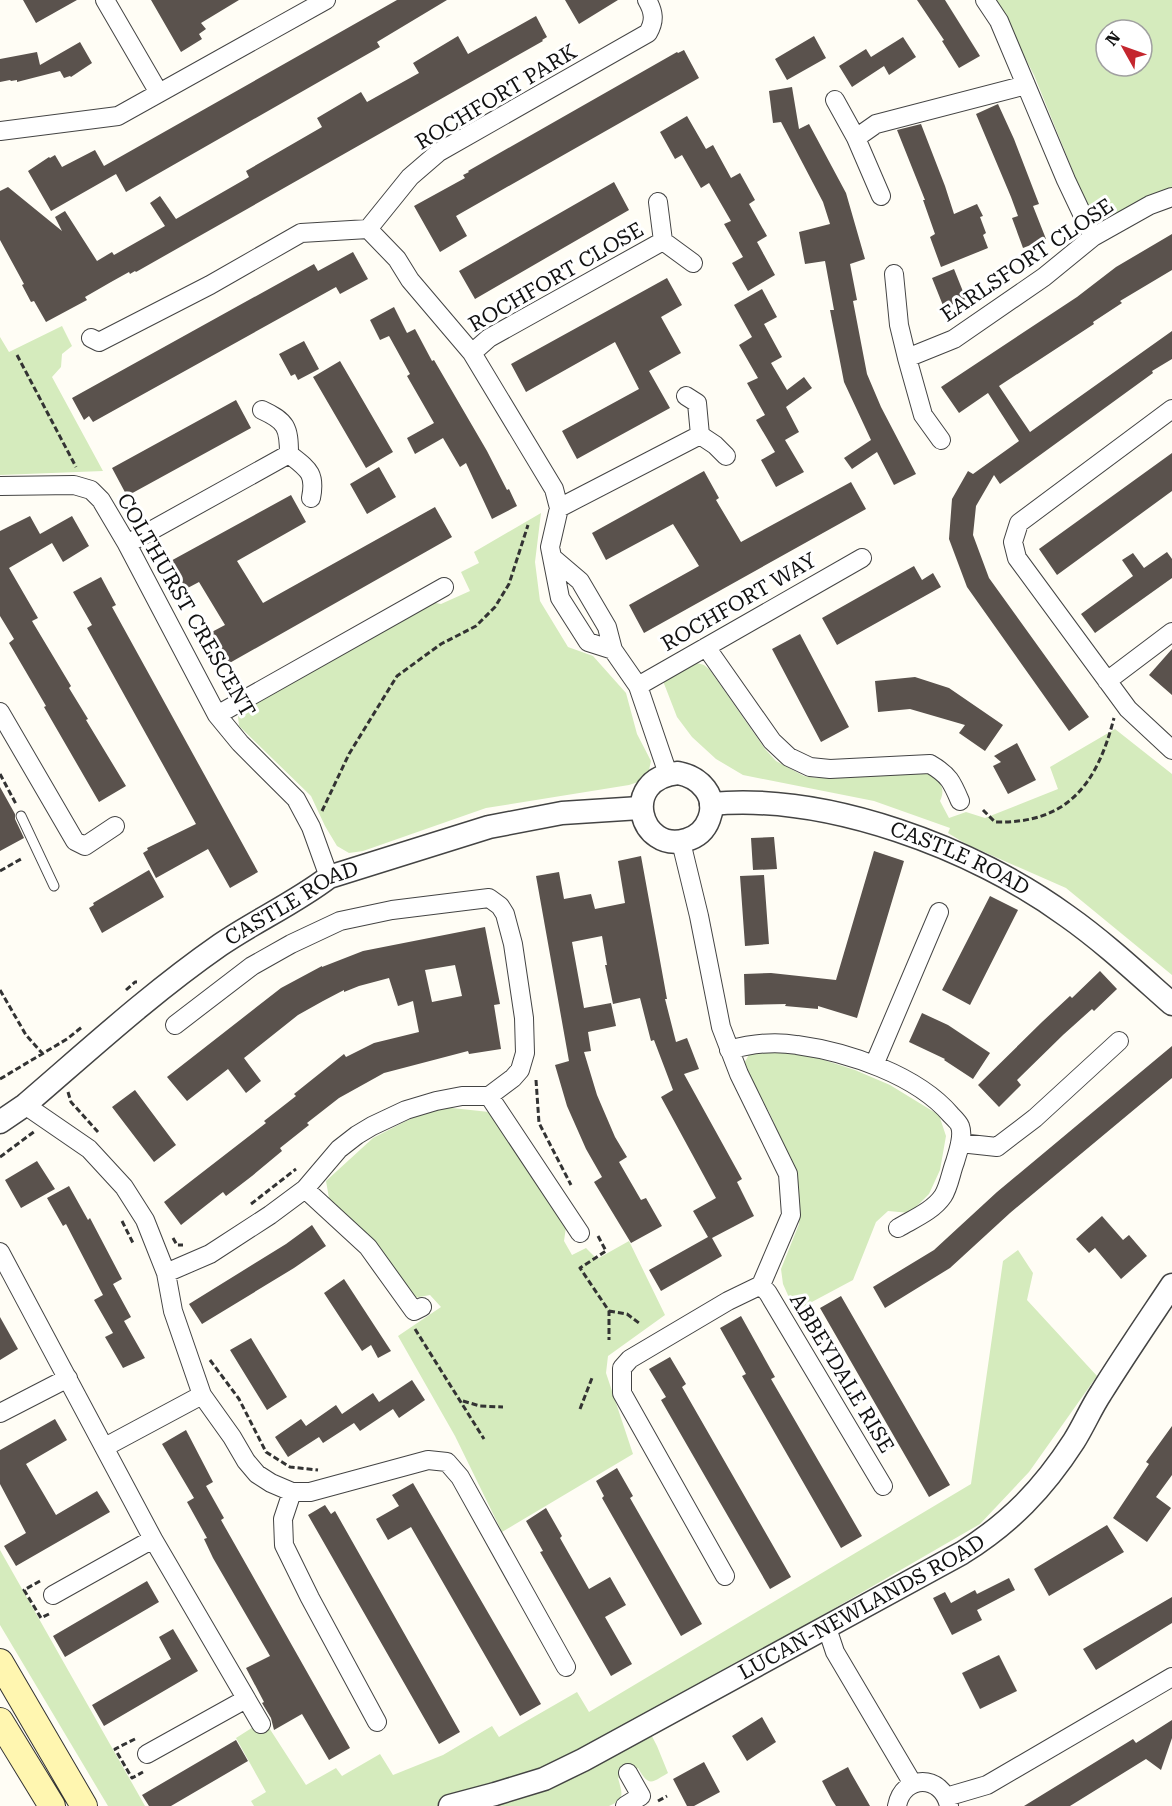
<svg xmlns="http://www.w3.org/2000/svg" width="1172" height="1806" viewBox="0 0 1172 1806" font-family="'Roboto Serif',serif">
<rect width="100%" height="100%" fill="#fffdf5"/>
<path fill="#d5ebbd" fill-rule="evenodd" d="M995 0H1172V190L1106 220C1093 219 1091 212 1085 201L1034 75ZM1106 30H1142V66H1106Z
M62 326 72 346 62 354 61 367 52 377 103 471 0 475V337L9 352Z
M541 513 535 562 540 601 568 647 593 656 626 693 637 734 651 761 647 779 629 785 486 808 363 851 349 853 337 846 325 826 311 796 239 726 238 716 245 708 431 602 441 604 470 591 461 572 479 563 474 552Z
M697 663 704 665 710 670 765 749 776 761 804 776 818 778 924 772C938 778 947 786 940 801L949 818 966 812 985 818 1058 789 1050 767 1115 729 1172 774V975L1066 888 966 844 948 833 950 828 874 801 743 775 716 759 692 737 677 717 663 681Z
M751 1051 802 1053 855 1070 890 1085 939 1115 946 1136 940 1170 929 1194 910 1213 888 1211 876 1222 853 1280 795 1311 783 1284 781 1269 799 1224 797 1175 769 1112 742 1067Z
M443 1107 489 1112 566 1227 564 1241 572 1255 586 1248 597 1259 629 1241 665 1315 608 1356 606 1373 633 1454 502 1532 455 1436 398 1336 441 1307 430 1295 414 1298 384 1254 329 1198 326 1181 373 1138 412 1118Z
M1018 1250 1033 1273 1027 1300 1097 1376 1029 1472 980 1524 643 1719 657 1746 668 1773C651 1783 649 1787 638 1768L618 1778C622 1793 626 1799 609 1806H254L251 1801 266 1792 236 1738 264 1720 306 1785 336 1768 342 1776 380 1754 393 1775 443 1755 492 1726 499 1737 577 1692 589 1712 971 1484 1003 1261Z
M0 1550 145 1806H108L0 1625Z"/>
<path fill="#5a524d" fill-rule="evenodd" d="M23 0H77L36 23Z
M151 0H239L201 23 206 29 199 34 202 39 181 52Z
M397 0H447L377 42 380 47 126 192 116 174 51 211 28 171 49 157 50 158 55 155 62 167 95 150 104 166Z
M565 0H618L579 24Z
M917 0H945L980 56 959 68 942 41 944 40Z
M536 16 547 37 542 40 543 41 136 272 135 271 130 274 129 272 111 282 85 297 87 300 46 322 34 301 31 302 22 285 24 284 0 240V191L8 187 62 231 55 217 65 211 97 261 112 252 114 255 165 226 150 203 160 196 176 219 249 177 246 171 322 127 317 118 361 92 367 102 419 73 413 63 458 36 468 54Z
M814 36 826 58 787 80 775 59Z
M903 37 916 57 889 75 884 66 852 87 839 66 866 49 871 57Z
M80 42 92 63 71 77 70 76 64 78 60 71 17 82V80L11 81 10 80 0 82V59L37 52 40 65Z
M684 50 699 78 456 216 467 236 440 252 414 206 465 178 463 175 469 172 468 171 677 52 678 53Z
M792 87 799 129 809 124 846 193 865 259 850 264 857 300 853 301 867 374 881 407 916 474 894 485 877 452 852 469 844 458 871 440 844 382 830 310H834L825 261 805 264 799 232 830 224 823 202 781 122 773 123 769 91Z
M998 104 1014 139 1039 204 1033 206 1046 239 1023 248 1012 218 1018 216 1011 197 976 114Z
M687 116 706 149 713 145 731 178 740 173 755 200 749 204 767 236 757 242 775 275 748 291 732 263 743 257 724 224 731 221 709 183 701 188 682 155 675 159 660 132Z
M921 124 945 186 954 214 977 204 983 216 980 217 986 233 983 235 988 248 941 267 930 237 935 234 923 200H925L897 130Z
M614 182 629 210 475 299 459 271Z
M1172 234V270L1120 301 1122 303 1093 322 1094 324 999 386 1030 432 1172 331V359L1152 371 1153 373 1000 484 994 475 976 506 973 535 989 578 1089 717 1069 731 967 587 949 539 952 499 968 471 973 474 1019 441 988 393 959 413 941 387 1077 297 1116 267Z
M353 252 368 279 340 294 336 287 93 422 89 416 84 420 72 398 314 264 318 271Z
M954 269 966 299 944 308 932 278Z
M667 278 682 305 661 317 681 353 649 371 670 408 577 459 562 431 639 389 615 342 526 392 511 364Z
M762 289 777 317 764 324 782 357 771 363 787 390 804 377 812 388 786 407 799 432 785 440 804 472 776 487 761 460 775 452 756 420 765 415 747 383 758 378 739 345 752 337 734 305Z
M394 307 407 333 415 329 432 361 434 360 487 451 507 490 509 489 517 506 492 519 466 463 460 467 443 438 415 454 407 438 434 423 407 376 410 374 389 336 380 340 370 320Z
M304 341 319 369 298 380 295 374 291 376 279 354Z
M340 361 393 452 366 468 313 377Z
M236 400 251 428 127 496 112 468Z
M1172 453V491L1057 575 1039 549Z
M379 467 396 497 367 514 350 484Z
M704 471 719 498 716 500 741 542 851 482 866 509 644 633 629 605 699 566 673 524 606 560 592 533Z
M291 495 306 522 237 561 263 603 435 507 452 537 226 665 208 634 225 625 199 582 182 591 167 563Z
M30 516 40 534 72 516 89 546 63 562 52 543 9 568 38 618 32 621 71 686 69 688 88 719 86 720 126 786 99 802 44 707 46 706 9 643 14 639 0 616V531Z
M1167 552 1172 559V578L1095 633 1081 614 1133 576 1122 560 1133 553 1144 568Z
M914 566 922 580 933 573 941 587 837 645 822 618Z
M101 577 116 605 112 607 258 872 230 888 208 849 156 878 143 853 148 850 147 848 196 824 87 628 92 625 73 592Z
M800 634 849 727 821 742 772 649Z
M1172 649V695L1149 675Z
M915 677 949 688 1003 725 985 751 959 733 965 725 910 709 878 712 875 681Z
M1017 743 1036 780 1008 794 993 766 1001 762 994 756Z
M0 787 15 814V819L24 838 0 851Z
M774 837 777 869 753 870 751 838Z
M874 851 904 861 857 1018 818 1006V1009L785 1006 786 1004 745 1005 744 974 771 973 836 980Z
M641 856 667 999H665L676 1042 687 1038 699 1069 684 1074 742 1179 737 1182 754 1216 712 1238 722 1256 661 1291 649 1270 708 1237 693 1211 716 1198 661 1097 673 1090 654 1040 651 1041 640 998 613 1004 605 965H607L602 936 572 942 584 1008 611 1003 616 1026 588 1032 591 1051 584 1052 597 1095 615 1137 627 1157 619 1162 641 1200 646 1198 662 1226 631 1243 594 1182 602 1177 586 1149 567 1106 555 1065 569 1061 536 876 559 872 564 899 591 894 595 909 625 903 618 861Z
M149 870 164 897 102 933 89 908 94 905 93 903Z
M764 875 769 944 745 946 740 876Z
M990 896 1018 910 970 1005 942 990Z
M485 927 500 1004 494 1005 501 1049 469 1054 468 1051 384 1073 339 1098 307 1123 309 1125 280 1148 282 1151 252 1176 226 1196 223 1192 181 1225 164 1202 266 1123 264 1121 296 1096 294 1094 344 1054 346 1057 374 1043 419 1032 413 1001 398 1006 389 978 359 986 344 992V990L323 1001 298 1015 244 1058 261 1081 246 1093 228 1069 187 1101 167 1077 281 988 322 966V967L363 951ZM455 965 462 996 432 1002 425 970Z
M1100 971 1117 989 1094 1011 1092 1009 1063 1035 1017 1080 1021 1085 999 1107 978 1085 1042 1022 1070 996 1072 998Z
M922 1013 948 1025 990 1053 973 1079 944 1060 945 1059 909 1042Z
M1172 1046V1078L1010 1213 950 1268 885 1308 873 1287 934 1250 997 1192Z
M135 1090 176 1145 154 1162 112 1107Z
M37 1161 55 1189 21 1208 5 1180Z
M69 1186 88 1220 90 1218 122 1279 113 1284 131 1317 124 1321 145 1358 123 1368 105 1337 113 1333 94 1300 103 1295 66 1224 63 1226 47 1198Z
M1102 1216 1123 1240 1129 1235 1147 1256 1121 1279 1095 1248 1089 1253 1076 1239Z
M312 1225 326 1246 294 1268 202 1324 189 1304 286 1244Z
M344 1279 391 1351 378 1358 371 1345 362 1351 324 1293Z
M841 1296 950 1485 929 1497 820 1308Z
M741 1316 775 1377 771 1379 862 1536 841 1548 742 1376 746 1374 720 1328Z
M0 1317 18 1349 0 1360Z
M251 1338 287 1397 267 1410 230 1350Z
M670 1357 686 1384 682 1387 791 1577 770 1589 661 1400 666 1397 649 1369Z
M412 1380 425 1400 399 1418 393 1409 360 1431 354 1423 323 1443 319 1437 288 1457 275 1437 301 1419 306 1426 336 1405 342 1414 373 1393 379 1402Z
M55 1419 67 1440 26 1464 56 1515 97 1491 110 1512 16 1566 4 1546 26 1533 0 1484V1450Z
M1172 1426V1475L1156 1497 1171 1508 1147 1542 1113 1518 1149 1464 1146 1462Z
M186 1430 213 1482 206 1486 224 1518 221 1520 350 1748 329 1760 302 1714 274 1730 271 1718 262 1703 264 1702 246 1668 270 1656 213 1558 204 1539 207 1538 187 1502 194 1498 162 1444Z
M617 1468 633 1496 630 1498 702 1624 681 1636 602 1498 604 1496 596 1481Z
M413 1483 541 1704 520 1716 411 1527 388 1540 376 1519 399 1506 392 1495Z
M325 1505 331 1514 335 1511 460 1732 439 1744 308 1515Z
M546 1508 562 1536 560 1538 589 1589 610 1577 626 1605 605 1617 632 1664 611 1676 540 1552 543 1551 526 1521Z
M1107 1525 1124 1552 1049 1596 1034 1569Z
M1009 1578 1015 1590 977 1610 982 1620 952 1635 933 1598 945 1592 951 1603 975 1590 977 1594Z
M147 1581 159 1602 65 1657 53 1636Z
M1172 1597V1623L1096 1670 1083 1649Z
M173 1629 198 1671 104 1726 92 1705 171 1659 159 1637Z
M999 1655 1017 1691 980 1709 962 1673Z
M762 1717 776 1742 747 1761 732 1736Z
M1172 1720V1738L1161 1770 1146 1759 1070 1806H1024L1133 1739 1136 1743Z
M236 1740 248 1761 171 1806H149L142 1795Z
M704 1762 720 1792 694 1806H687L673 1779Z
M848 1767 851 1773 870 1806H836L832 1800 822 1781Z"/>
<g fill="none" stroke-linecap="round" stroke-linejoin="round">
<defs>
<path id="service" d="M21 816 54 886"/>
<path id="minor" d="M105 0 159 93
M985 0 999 21 1066 180 1093 237
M835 100 856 138 881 196
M0 131 118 116 326 0
M856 138 876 124 1026 85
M658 202 663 241 693 263
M368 229 397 259 410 280 472 353 554 489 559 508 550 547 560 598 588 642 613 650
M894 274 899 325 907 358 923 415 941 440
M91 338 99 342 210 285 301 233 368 229 410 177 439 152 648 33C655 21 654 12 647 0
M472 353 489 338 663 241
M907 358 954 339 1044 277 1093 237 1150 205 1172 197
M1172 409 1019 523 1013 542 1017 558 1128 709 1172 750
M262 410C286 421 289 427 289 454
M700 435 715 445 726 456
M0 486 74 485 91 490 101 500 127 544 217 715 240 743 296 799 311 827 329 877
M559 508 700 435 697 403 686 396
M127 544 289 454C308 469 316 473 311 498
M553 558 580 581 607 627 613 650 638 686 668 774
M706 647 772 741 789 757 810 767 830 769 930 764C949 775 952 782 960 801
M1107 681 1172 632
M638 686 862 558
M0 712 75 841 85 846 115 826
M217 715 444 587
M681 842 699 916 721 1027 739 1074 788 1174 791 1215 761 1285
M729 1050C750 1044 774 1041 797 1045 848 1052 917 1075 951 1115 954 1118 959 1123 960 1126 964 1137 958 1151 955 1162 951 1172 949 1187 943 1196 933 1211 913 1219 898 1228
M874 1065 939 912
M489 1096 580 1233
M25 1105 89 1149 124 1187 145 1220 166 1273 173 1311 202 1395 232 1437 246 1461 257 1474 271 1483 292 1492H310L428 1460 447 1462 460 1477 566 1667
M960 1143 997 1147 1035 1118 1119 1041
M305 1189 368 1247 414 1311 422 1307
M0 1252 153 1539 261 1724
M166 1273 210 1254 270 1215 305 1189 339 1149 357 1135 372 1126 406 1110 436 1101 462 1096H489L513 1078 520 1070 525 1053 524 1018 513 944 505 914 500 906 489 898 392 910 340 921 291 944 252 966 175 1025
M761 1285 768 1293 883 1486
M0 1413 68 1378
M105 1447 202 1395
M292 1492 283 1519 284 1545 310 1598 377 1722
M725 1576 622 1393V1368L630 1359 728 1301 761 1285
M53 1595 153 1539
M827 1628 835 1652 913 1784
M147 1754 246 1699
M946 1797 987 1785 1172 1677
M625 1806 641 1796 628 1773
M897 1806C903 1774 942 1774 949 1806"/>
<g id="tertiary">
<path d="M678 773C700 777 718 796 709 819 705 830 697 837 686 840 640 854 619 779 678 773Z"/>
<path id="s1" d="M711 804C827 793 974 848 1067 916 1104 942 1138 974 1172 1004"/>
<path id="s2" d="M0 1122 25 1105C89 1050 151 993 220 945 255 921 295 903 329 877L489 827 562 813 640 808"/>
<path id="s3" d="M450 1806 495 1794 544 1779 583 1760 962 1553C1010 1523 1043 1489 1074 1441 1084 1425 1091 1408 1101 1393 1124 1356 1148 1321 1172 1285"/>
</g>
<path id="secondary" d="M0 1662 84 1806
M0 1721 52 1806"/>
</defs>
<use href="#service" stroke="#444" stroke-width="11"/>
<use href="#minor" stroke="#444" stroke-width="20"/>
<use href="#tertiary" stroke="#444" stroke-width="25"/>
<use href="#secondary" stroke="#333" stroke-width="28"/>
<path stroke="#333" stroke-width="3" stroke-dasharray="6 3" stroke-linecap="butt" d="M17 355 76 467
M0 774 16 804
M983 810 995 822C1068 824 1097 784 1114 718
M322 811 349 754 397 676 441 644 476 626 495 607 509 584 528 525
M0 871 21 859
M0 990 26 1035 42 1053
M126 990 135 982H137
M0 1079 67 1039 82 1027
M536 1080 539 1123 571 1185
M68 1092 71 1102 98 1132
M0 1157 35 1131
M251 1204 296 1169
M122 1221 134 1245
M598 1236 606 1251 580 1268 609 1311V1340
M173 1238 177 1245H183
M609 1311 627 1314 639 1323
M415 1329 484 1439
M210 1360 239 1399 266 1452 290 1467 318 1470
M463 1401 480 1406 503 1407
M580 1409 592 1378
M40 1581 24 1590 41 1618 51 1613
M135 1739 115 1749 132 1778 143 1772
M658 1801 667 1796"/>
<use href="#service" stroke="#fff" stroke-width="9"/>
<use href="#minor" stroke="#fff" stroke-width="18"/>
<use href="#tertiary" stroke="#fff" stroke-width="22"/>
<use href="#secondary" stroke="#fff6b0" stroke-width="26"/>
</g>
<g text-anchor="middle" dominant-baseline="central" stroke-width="6" stroke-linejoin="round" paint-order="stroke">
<g font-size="21" fill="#111" stroke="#fff">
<text transform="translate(496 97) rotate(-31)">ROCHFORT PARK</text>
<text transform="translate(1027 260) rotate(-34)">EARLSFORT CLOSE</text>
<text transform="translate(556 277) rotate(-30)">ROCHFORT CLOSE</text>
<text transform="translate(739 602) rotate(-30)">ROCHFORT WAY</text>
<text transform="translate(186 605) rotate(60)">COLTHURST CRESCENT</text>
<text stroke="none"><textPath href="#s1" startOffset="258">CASTLE ROAD</textPath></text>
<text stroke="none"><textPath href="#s2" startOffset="366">CASTLE ROAD</textPath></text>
<text transform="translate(842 1373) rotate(59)">ABBEYDALE RISE</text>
<text stroke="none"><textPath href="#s3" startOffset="459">LUCAN-NEWLANDS ROAD</textPath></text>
</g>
</g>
<g transform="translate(1124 48) rotate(310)"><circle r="28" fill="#ffffff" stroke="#a0a0a0" stroke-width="1.5"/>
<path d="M0-4.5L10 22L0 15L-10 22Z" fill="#c4262e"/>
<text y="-9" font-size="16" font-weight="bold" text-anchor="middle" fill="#111111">N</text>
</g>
</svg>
